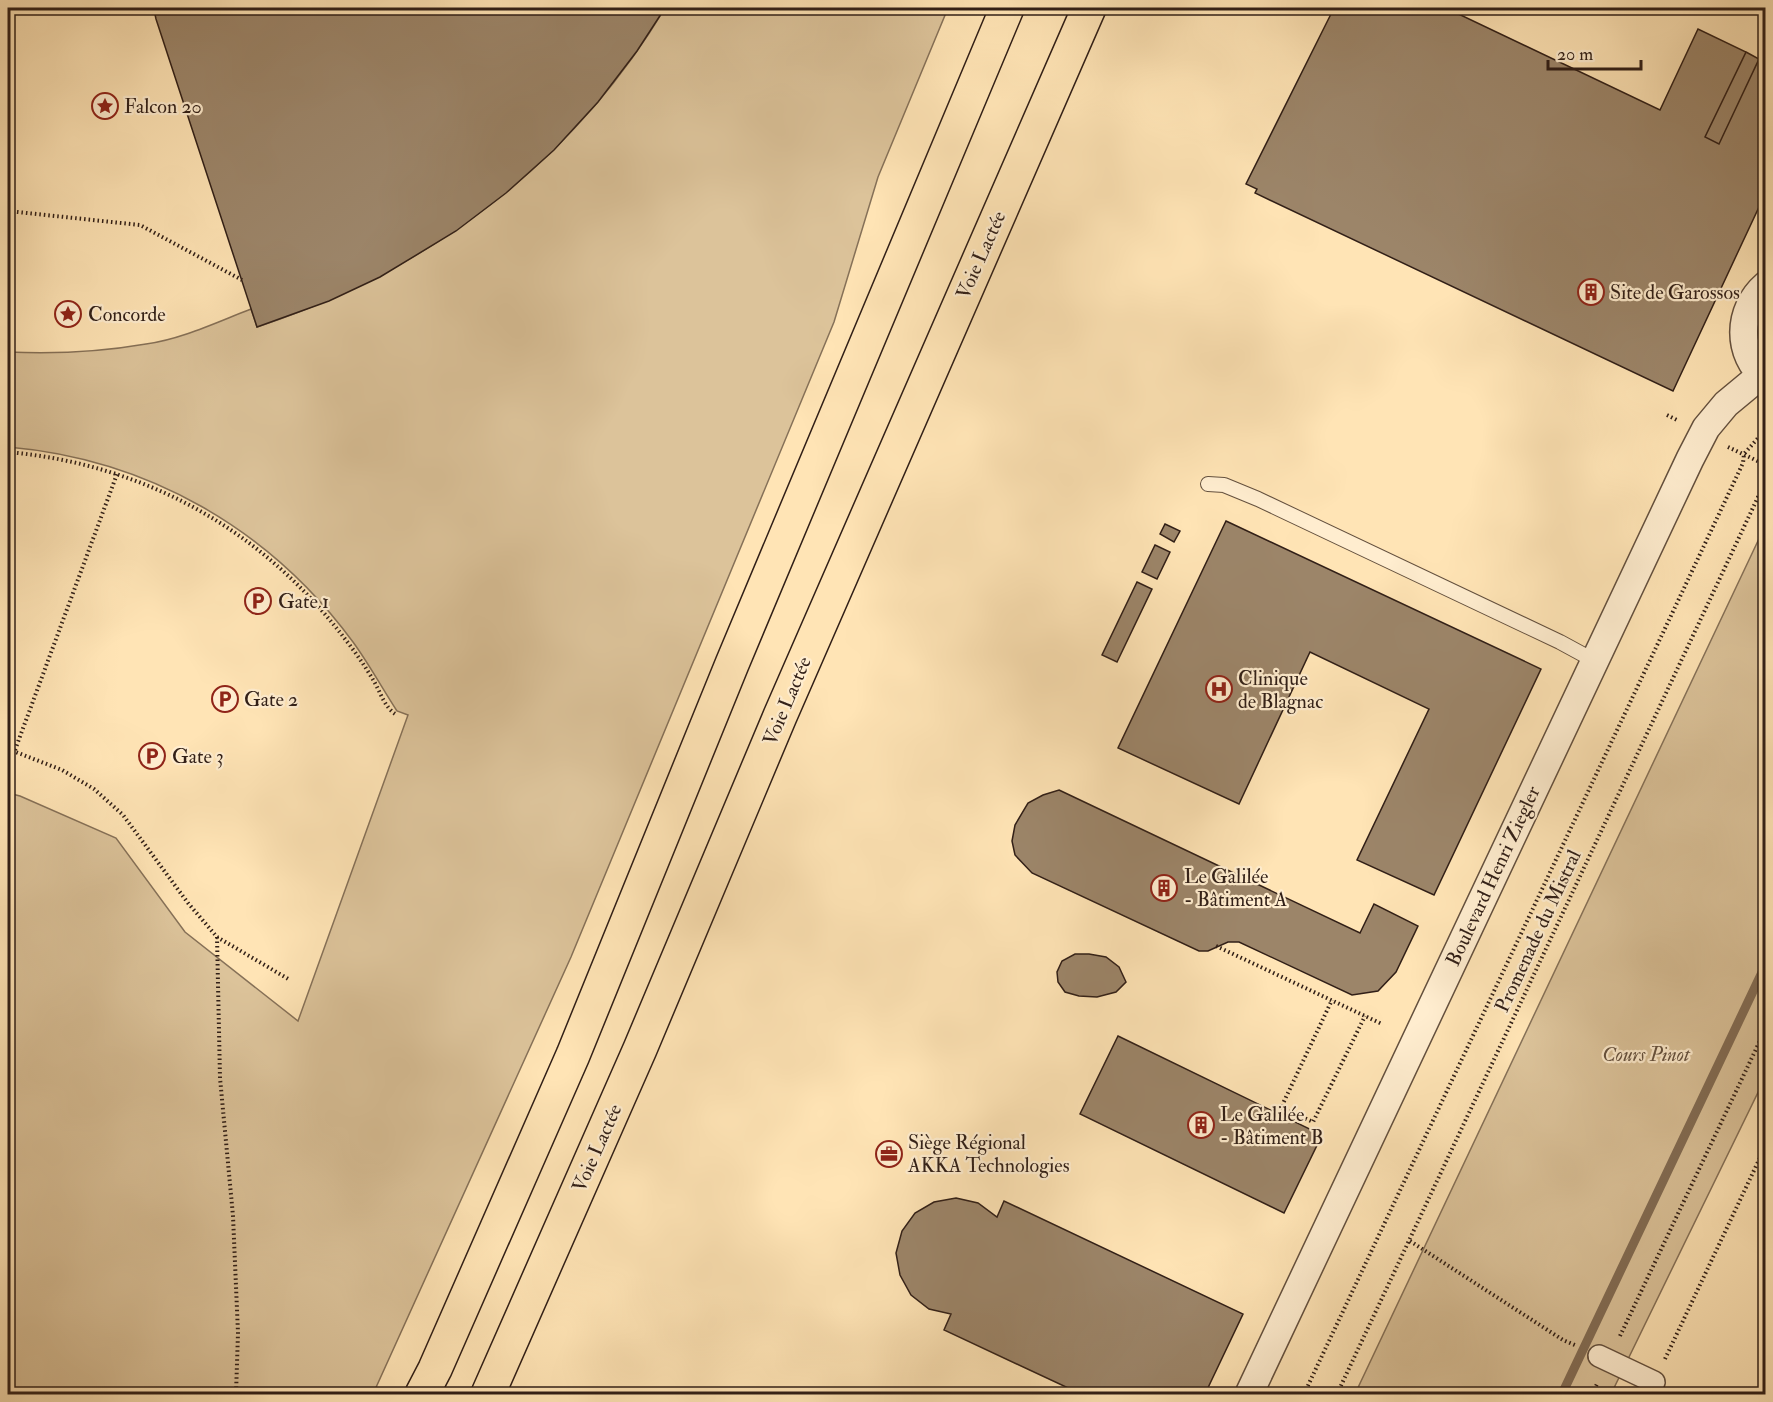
<svg xmlns="http://www.w3.org/2000/svg" width="1773" height="1402" viewBox="0 0 1773 1402" font-family="'IM FELL Double Pica',serif">
<rect width="100%" height="100%" fill="#ffe4b5"/>
<filter id="stains"><feTurbulence type="fractalNoise" baseFrequency=".00333" numOctaves="4"/><feColorMatrix values="0 0 0 0 .2 0 0 0 0 .09 0 0 0 0 .02 0 0 0 .5 -.17"/></filter>
<radialGradient id="worn" r=".72"><stop offset=".6" stop-color="#630" stop-opacity="0"/><stop offset="1" stop-color="#630" stop-opacity=".3"/></radialGradient>
<path fill="#dcc39a" stroke="#867158" stroke-width="1.5" d="M665 8H948L878 177 834 322 571 957 373 1394H8V793L20 796 116 838 185 932 298 1021 408 715 397 711C382 688 369 664 353 642 269 528 147 459 8 447V352C53 354 100 352 146 344 182 339 217 322 251 309L257 327C428 271 572 163 665 8Z
M1765 526V1078L1611 1394H1355Z"/>
<g fill="none" stroke-linecap="round" stroke-linejoin="round">
<path stroke="#836d55" stroke-width="9" d="M1562 1394 1766 964"/>
</g>
<path fill="#9c8569" stroke="#311f17" stroke-width="1.5" d="M161 8H665L637 51 598 102 554 150 506 193 456 231 380 277 329 301 257 327 156 19 154 10Z
M1334 8H1446L1660 110 1698 29 1746 52 1705 137 1719 144 1759 59 1766 62V192L1673 391 1255 193 1257 189 1246 184Z
M1746 52 1759 59 1719 144 1705 137Z
M1226 521 1541 669 1434 895 1357 860 1429 709 1310 652 1239 804 1118 748Z
M1165 524 1180 531 1174 542 1160 534Z
M1155 545 1170 552 1157 579 1142 572Z
M1137 582 1152 589 1117 662 1102 655Z
M1059 790 1360 933 1374 904 1418 926 1396 972 1378 991 1352 995 1239 942H1228L1208 951H1199L1032 873 1015 855 1012 841 1015 825 1028 803 1043 795Z
M1075 954H1089L1106 957 1119 967 1126 982 1116 992 1097 997 1079 996 1065 992 1058 982 1057 972 1062 961Z
M1118 1036 1322 1135 1284 1213 1080 1114Z
M956 1198 978 1203 997 1217 1004 1201 1243 1314 1205 1394H1081L944 1330 951 1314 929 1309 911 1295 900 1275 896 1253 902 1231 915 1213 934 1202Z"/>
<g fill="none" stroke-linecap="round" stroke-linejoin="round">
<defs>
<path id="service" d="M1208 484 1224 485 1258 499 1560 642 1595 661"/>
<path id="pedestrian" d="M1599 1356 1654 1382"/>
<path id="minor" d="M1766 285C1737 310 1736 354 1766 379
M1249 1394 1690 459 1706 428 1726 404 1761 375"/>
<path id="trunk" d="M422 1394 435 1369 573 1055 732 664 1007 8
M488 1394 640 1049 780 716 1089 8"/>
</defs>
<use href="#service" stroke="#64503e" stroke-width="16"/>
<use href="#pedestrian" stroke="#64503e" stroke-width="24"/>
<use href="#minor" stroke="#64503e" stroke-width="30"/>
<use href="#trunk" stroke="#311f17" stroke-width="36"/>
<path stroke="#311f17" stroke-width="4" stroke-dasharray="1.5 3" stroke-linecap="butt" d="M8 56 9 39
M8 211 140 225 242 280
M1667 415 1677 420
M1728 447 1766 465
M8 452C140 464 255 525 338 630 350 645 362 661 372 678 380 690 384 708 397 715
M8 749 62 770 94 789 123 815 188 903 217 937 290 980
M15 750 117 474
M217 937 220 1078 233 1216 238 1333 236 1394
M1216 946 1382 1024
M1281 1107 1313 1122 1365 1016
M1278 1114 1332 1000
M1410 1241 1563 1340 1577 1346
M1620 1336 1766 1028
M1665 1359 1766 1145
M1304 1394 1743 463 1744 454 1766 429
M1337 1394 1766 480
M1592 1394 1597 1384"/>
<use href="#service" stroke="#ffedcf" stroke-width="14"/>
<use href="#pedestrian" stroke="#ffedcf" stroke-width="21"/>
<use href="#minor" stroke="#ffedcf" stroke-width="27"/>
<use href="#trunk" stroke="#ffe4b5" stroke-width="33"/>
</g>
<defs>
<symbol id="sight-ring" viewBox="-11 -11 22 22"><circle r="9.5" fill="#ffedcf" stroke="#8f2418" stroke-width="1.5"/><path d="M0-6L1.8-2.2L6-1.7L2.9 1.2L3.7 5.4L0 3.3L-3.7 5.4L-2.9 1.2L-6-1.7L-1.8-2.2Z" fill="#8f2418"/></symbol>
<symbol id="building-ring" viewBox="-11 -11 22 22"><circle r="9.5" fill="#ffedcf" stroke="#8f2418" stroke-width="1.5"/><path d="M-4-6H4V6H1V3H-1V6H-4ZM-2.5-4.3h1.7v1.8h-1.7ZM.8-4.3h1.7v1.8H.8ZM-2.5-1h1.7V.8h-1.7ZM.8-1h1.7V.8H.8Z" fill="#8f2418"/></symbol>
<symbol id="parking-ring" viewBox="-11 -11 22 22"><circle r="9.5" fill="#ffedcf" stroke="#8f2418" stroke-width="1.5"/><path d="M-3.5-5.5H1a3.5 3.5 0 0 1 0 7H-1V5.5H-3.5ZM-1-3.4V-.6H.8a1.4 1.4 0 0 0 0-2.8Z" fill="#8f2418"/></symbol>
<symbol id="hospital-ring" viewBox="-11 -11 22 22"><circle r="9.5" fill="#ffedcf" stroke="#8f2418" stroke-width="1.5"/><path d="M-5-5h3v3.5h4V-5h3V5h-3V1.5h-4V5h-3Z" fill="#8f2418"/></symbol>
<symbol id="office-ring" viewBox="-11 -11 22 22"><circle r="9.5" fill="#ffedcf" stroke="#8f2418" stroke-width="1.5"/><path d="M-6-3h4V-5.5h4V-3h4V5H-6ZM-1-4.5V-3h2v-1.5ZM-6 0V1H6V0Z" fill="#8f2418"/></symbol>
</defs>
<g fill-rule="evenodd">
<use href="#sight-ring" x="90" y="91" width="30" height="30"/>
<use href="#building-ring" x="1576" y="277" width="30" height="30"/>
<use href="#sight-ring" x="53" y="299" width="30" height="30"/>
<use href="#parking-ring" x="243" y="586" width="30" height="30"/>
<use href="#hospital-ring" x="1204" y="674" width="30" height="30"/>
<use href="#parking-ring" x="210" y="684" width="30" height="30"/>
<use href="#parking-ring" x="137" y="741" width="30" height="30"/>
<use href="#building-ring" x="1149" y="873" width="30" height="30"/>
<use href="#building-ring" x="1186" y="1110" width="30" height="30"/>
<use href="#office-ring" x="874" y="1139" width="30" height="30"/>
</g>
<g text-anchor="middle" dominant-baseline="central" stroke-width="4.5" stroke-linejoin="round" paint-order="stroke">
<g font-size="20" fill="#311f17" stroke="#ffedcf" text-anchor="start">
<text x="124" y="106">Falcon 20</text>
<text x="1610" y="292">Site de Garossos</text>
<text x="88" y="314">Concorde</text>
<text x="278" y="601">Gate 1</text>
<text x="1238" y="678">Clinique<tspan x="1238" dy="23">de Blagnac</tspan></text>
<text x="244" y="699">Gate 2</text>
<text x="172" y="756">Gate 3</text>
<text x="1184" y="876">Le Galilée<tspan x="1184" dy="23">- Bâtiment A</tspan></text>
<text x="1220" y="1114">Le Galilée<tspan x="1220" dy="23">- Bâtiment B</tspan></text>
<text x="908" y="1142">Siège Régional<tspan x="908" dy="23">AKKA Technologies</tspan></text>
</g>
<g font-size="20" fill="#311f17" stroke="#ffedcf">
<text transform="translate(981 255) rotate(-66)">Voie Lactée</text>
<text transform="translate(787 701) rotate(-67)">Voie Lactée</text>
<text transform="translate(1493 876) rotate(-65)">Boulevard Henri Ziegler</text>
<text transform="translate(1538 931) rotate(-65)">Promenade du Mistral</text>
<text transform="translate(597 1148) rotate(-66)">Voie Lactée</text>
</g>
<g font-size="20" font-style="italic" fill="#64503e" stroke="#ffedcf">
<text x="1646" y="1054">Cours Pinot</text>
</g>
</g>
<rect width="1773" height="1402" fill="none" stroke="#ffe4b5" stroke-width="30"/>
<rect x="9" y="9" width="1755" height="1384" fill="none" stroke="#311f17" stroke-width="3"/>
<rect x="15" y="15" width="1743" height="1372" fill="none" stroke="#311f17" stroke-width="1.5"/>
<path d="M1548 60v9h93v-9" fill="none" stroke="#311f17" stroke-width="3"/>
<text x="1557" y="60" font-size="18" fill="#311f17" stroke="#ffedcf" stroke-width="4.5" paint-order="stroke">20 m</text>
<rect width="100%" height="100%" filter="url(#stains)"/>
<rect width="100%" height="100%" fill="url(#worn)"/>
</svg>
